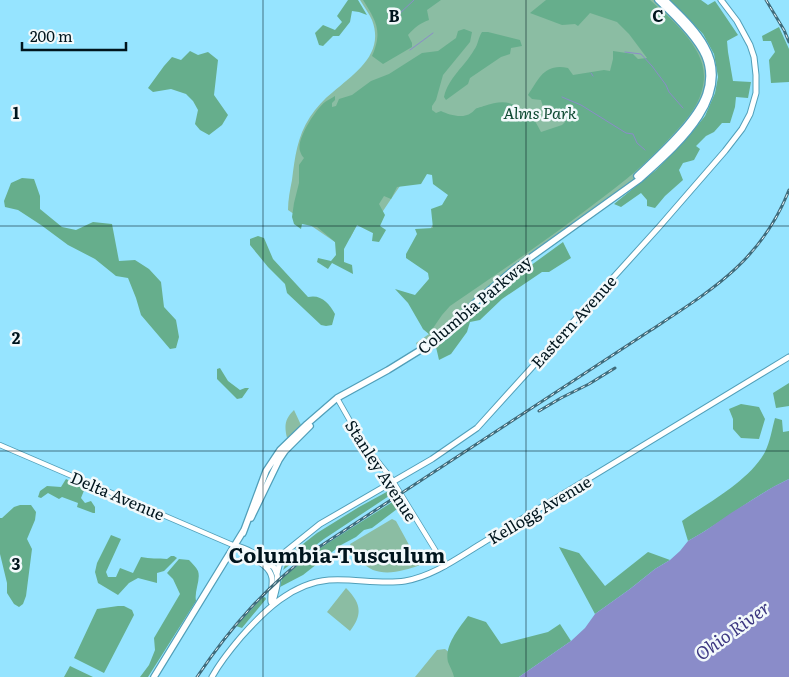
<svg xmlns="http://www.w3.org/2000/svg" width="789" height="677" viewBox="0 0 789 677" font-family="Literata,serif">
<rect width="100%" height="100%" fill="#96e4ff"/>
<path fill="#8bbda3" d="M360 0H658L671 12 705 55 709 78 697 111 625 189 534 254 435 341 431 337 417 345 416 343 429 334 423 329 415 296 434 273 425 239 454 186 438 161 411 170 391 199 379 217 373 233 357 225 350 238 335 242 288 210C288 200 290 190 292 180 295 157 297 137 310 117 316 108 324 99 333 92 355 73 385 54 372 20 369 13 364 7 360 0Z
M294 410 301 425 287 438C284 425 285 419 294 410Z
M392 519 396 521 420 565C401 572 376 579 361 561 356 556 353 550 350 544Z
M346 588C361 603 363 614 350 631L327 612Z
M445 649 479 677H415L437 650Z"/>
<path fill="#66ae8c" d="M348 0H358L367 15 359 12 352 11 350 22 339 36H333L323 46 319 45 315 33 323 25 335 30 342 22 337 16Z
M363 0H441L427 10 429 20C420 23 414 28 408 35L412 43V47L383 64 372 56C383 31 376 21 363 0Z
M546 0H650C670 18 704 46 704 76 704 85 701 96 696 105 688 119 676 131 665 143 646 163 625 181 602 198 553 236 501 271 450 306L442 315 429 334 423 329 408 303 395 289 415 295 429 279 428 273 406 258V254L417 234 415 229 433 228 431 209 442 205 448 195 433 184 432 175 427 174 421 184 397 187 391 199 384 196 379 204 385 215 380 226 386 230 379 242 372 241 373 233 357 225 344 249V262L352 265 353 274 332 263 328 269 317 262 318 258 331 261 336 255 335 242 317 227 302 224 301 229 294 224 292 217 294 203 299 183V165L304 158C302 156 301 154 300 151 296 140 315 110 325 102 328 100 332 98 335 96V100L332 103V107L336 106 339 99 352 95 371 81 389 74 422 53 438 51 456 38 458 31 464 29 472 32 470 42 443 75 436 100 432 106V110L436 113 441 111C449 115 463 119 471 113 473 112 475 109 477 108 478 108 484 106 484 106 497 102 507 100 518 107 532 116 534 118 541 132L562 125 565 122 556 113 553 106 549 105 548 110H544L541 100 532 99 528 95C539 79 544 63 568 68L573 75 604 70 610 71 613 59V51L633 54 638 59 647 58 629 34 617 22 590 13 578 26 575 24 562 25 530 13Z
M669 0H701L708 5 715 1 738 35 727 41 728 52 733 81 751 82 748 98 736 97 735 107 730 123H722L714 132 706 136 696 146 700 149 694 160 683 163 679 170 683 180 665 196 655 208 647 206V200L641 193 621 207 614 204 656 170 689 136 705 116 715 93 718 77 714 54 703 34 681 11Z
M779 27 789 49V82L771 83 769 60 775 52 771 41H763L762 36Z
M482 32H488L520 40 522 46 511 48 510 54 501 57 470 78 468 84 446 100 444 97C448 78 465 66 474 50 478 45 478 38 482 32Z
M190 51 198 55 208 52 218 60 214 95 228 115 222 125 209 135 200 130 195 124 198 110 193 101 186 94 171 89 153 92 148 88 164 66 172 57 181 60Z
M22 178 34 179 40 196V209L62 227 76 230 93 222 112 224 119 261 135 260 149 269 161 282 164 307 176 320 179 337 176 348 170 349 141 315 136 298 128 278 116 276 95 259 68 245 41 225 18 210 5 207 4 201 11 183Z
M258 236 264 238 273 259 308 297C321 294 329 303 335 314L332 325 326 326 321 325 287 293 285 284 268 267 250 245V239Z
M563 242 571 258 549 272H542L502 299 480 320 470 322 467 332 451 354 439 360 436 347 450 337 462 324 504 285Z
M220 368 228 381 240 390 245 388H249L242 398 237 399 217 379V369Z
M789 383V406L776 408 773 393Z
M741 404 759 407 765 419 759 439 741 438 733 429V419L729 409Z
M775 418 782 420 783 432 789 431V479C753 496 723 522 688 541L682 521C709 502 749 481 765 452 770 442 772 429 775 418Z
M66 479 85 488 81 498 85 503 91 501 95 507V513H93L77 507 78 503 62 497 59 499 48 493 41 498 38 497 40 491 47 486 61 487Z
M392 489V494L324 539 283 570 289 555 317 533 359 507Z
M397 499 401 506 372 528 364 530 356 537 341 545 303 575 280 587 282 578 317 550Z
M20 505H31L36 512 35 520 27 539 32 549 26 596 23 604 19 607 14 604 7 593V583L0 554V518H2L14 507Z
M111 535 121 539 106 572 108 577H116L120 568 133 573 141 557C150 559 158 558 167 559L171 556H174L177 558 164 571 157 573V583L138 578 129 583 118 595 98 583 95 572 97 563Z
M559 547 579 553 605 586 648 552 670 560 655 569 630 589 595 614Z
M179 559 189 560C192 563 196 567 198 571 201 580 194 591 196 601L148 677H140L149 665 155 650 154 638 180 594 173 579 167 573Z
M265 597 266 599 242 628 236 626 262 598Z
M118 606H124L132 610 134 615 104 673 74 658 97 609Z
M468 616 486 622 501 644 548 632 560 624 571 641 519 677H454C453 672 450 667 448 662 444 646 459 628 468 616Z
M70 666 93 677H64Z"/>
<path fill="#8a8cc9" d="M789 479V677H519L571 641 585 628 595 614 630 589 655 569 670 560 680 551 688 541 705 531 731 513 773 487Z"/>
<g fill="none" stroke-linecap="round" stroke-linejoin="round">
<path stroke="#8a8cc9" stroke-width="1" d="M398 15 414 0
M410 50 433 33
M625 52 641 54 652 66 666 85 669 92 683 108
M591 73 593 76
M562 97 581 105 626 133 633 134 637 143 645 150"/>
<defs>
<path id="secondary" d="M337 398 362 442 391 478 445 566
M0 445 235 546"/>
<path id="primary" d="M235 546C244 547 250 551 257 555 284 568 279 580 272 605
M236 547C246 557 269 562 272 578 273 586 270 594 271 602
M267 568 274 561 320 524 432 459 477 428 659 227 725 151 742 129 750 114 756 93V75L754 57 750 45 737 21 721 0
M277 574 282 554
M212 677C220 662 230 650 241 637 264 611 292 583 329 580 354 578 380 585 405 581 434 576 459 557 484 542L789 357"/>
<path id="highway" d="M637 176C658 156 697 121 706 94 710 82 710 68 705 56 697 37 673 14 658 0
M251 518 279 460 285 451 310 426
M243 533 266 471 280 450 307 424 337 398 388 370 435 341 479 299 513 270 640 179C674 148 735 98 705 46 695 28 679 14 665 0
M154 677 244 530"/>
</defs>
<use href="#secondary" stroke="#519fb9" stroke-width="6"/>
<use href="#primary" stroke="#519fb9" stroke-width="7"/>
<use href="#highway" stroke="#519fb9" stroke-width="8"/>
<use href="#secondary" stroke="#fff" stroke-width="4.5"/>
<use href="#primary" stroke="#fff" stroke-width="5"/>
<use href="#highway" stroke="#fff" stroke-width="5.5"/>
<defs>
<path id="rail" d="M766 0 784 30 789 42
M539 411 561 398 589 384 615 368
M197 677C232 625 266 587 316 549L651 330C712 290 761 261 789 190"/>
</defs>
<use href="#rail" stroke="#3f6c7c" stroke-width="3"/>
<use href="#rail" stroke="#f2f9fb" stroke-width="1" stroke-dasharray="4" stroke-linecap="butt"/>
</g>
<path fill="none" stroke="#00151d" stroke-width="1" stroke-opacity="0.55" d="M263 0V677M526 0V677M0 226H789M0 451H789"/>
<g text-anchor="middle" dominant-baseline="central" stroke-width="5" stroke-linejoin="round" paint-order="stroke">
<g font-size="16" font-style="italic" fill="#0d4932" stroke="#f2f9fb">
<text x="540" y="112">Alms Park</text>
</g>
<g font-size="16" fill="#00151d" stroke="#f2f9fb">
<text transform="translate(474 304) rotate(-40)">Columbia Parkway</text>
<text transform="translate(573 321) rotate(-48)">Eastern Avenue</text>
<text transform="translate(382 470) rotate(57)">Stanley Avenue</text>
<text transform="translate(118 495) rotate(23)">Delta Avenue</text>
<text transform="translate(539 509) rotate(-31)">Kellogg Avenue</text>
</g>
<g font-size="18" font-style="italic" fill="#3c3781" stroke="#f2f9fb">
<text transform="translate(732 630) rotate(-36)">Ohio River</text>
</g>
<g font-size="21" font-weight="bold" fill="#00151d" stroke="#f2f9fb">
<text x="337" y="553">Columbia-Tusculum</text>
</g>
</g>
<g font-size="16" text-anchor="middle" font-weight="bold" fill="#00151d" stroke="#f2f9fb" stroke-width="5" stroke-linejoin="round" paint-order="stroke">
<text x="394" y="22">B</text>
<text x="658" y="22">C</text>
<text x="16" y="119">1</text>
<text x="16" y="344">2</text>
<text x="16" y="570">3</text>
</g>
<path d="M22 42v8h104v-8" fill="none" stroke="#00151d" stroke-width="2.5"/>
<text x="30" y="42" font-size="15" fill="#00151d" stroke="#f2f9fb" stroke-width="4" paint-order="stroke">200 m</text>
</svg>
